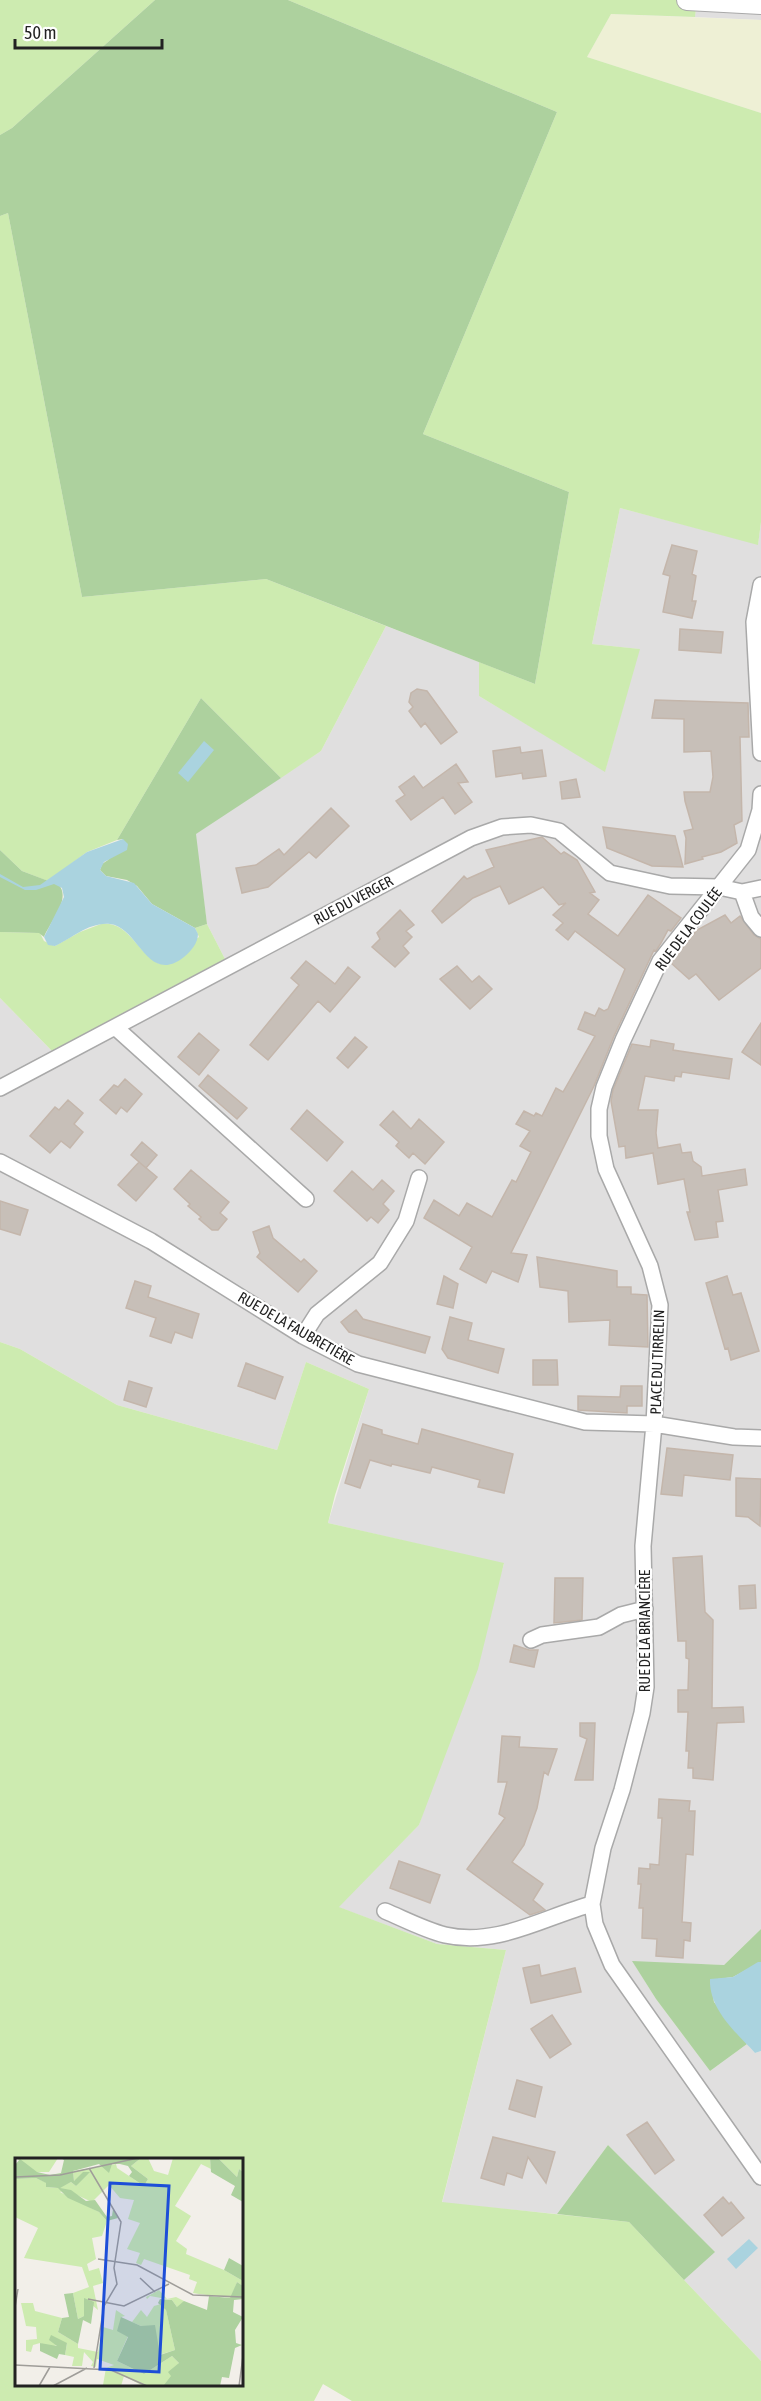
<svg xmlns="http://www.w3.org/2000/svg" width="761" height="2401" viewBox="0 0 761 2401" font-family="'Asap Condensed',sans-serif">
<rect width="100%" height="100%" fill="#f2efe9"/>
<path fill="#e0dfdf" d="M697 0H761V20L695 17Z
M620 508 758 544 761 522V1929L724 1965 633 1962 656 1999 710 2071 747 2044 755 2053 761 2051V2361L684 2280 714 2252 608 2145 557 2214 442 2203 506 1950 437 1944 338 1907 419 1825 504 1564 328 1523 369 1389 306 1362 277 1450 117 1405 20 1349 0 1342V998L52 1051 225 959 207 924 195 834 321 751 386 626 479 662V696L605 771 639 649 592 644Z"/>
<path fill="#eef0d5" d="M611 14 761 20V113L587 57Z"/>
<path fill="#cdebb0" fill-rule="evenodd" d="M0 0H155L12 128 0 135Z
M288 0H697L695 17 611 14 587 57 761 113V522L758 545 620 508 592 644 640 649 605 772 479 696V662L535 684 569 492 423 434 557 112Z
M8 213 82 597 266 579 386 626 321 751 281 778 201 698 117 840 87 852 48 881 22 871 0 850V216Z
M101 924C130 921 136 953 160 964L199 937 195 928 207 924 225 959 52 1051 0 998V932L40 933 44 941 55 946 80 932Z
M0 1342 20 1349 117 1405 277 1450 306 1362 369 1389 335 1495 328 1523 504 1563 478 1669 419 1825 339 1907 437 1944 506 1950 442 2202 629 2222 761 2361V2401H352L323 2384 314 2401H0ZM16 2160H242V2384H16Z"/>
<path fill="#add19e" d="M155 0H288L557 112 423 434 569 492 535 684 266 579 82 597 8 213 0 216V135L12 128Z
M201 698 281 778 196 834 207 924 195 928 152 904 137 886 127 880 106 876 100 870 102 864 108 860 123 839 117 840Z
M0 850 22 871 59 885C71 900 50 922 44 937L39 933 0 932Z
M761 1929V1962L733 1977 710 1980 714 2002 747 2044 710 2071 656 1999 632 1961 724 1965Z
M608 2145 715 2252 684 2280 629 2222 557 2214Z"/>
<path fill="#aad3df" d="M204 741 214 750 188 782 178 773Z
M123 839 128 844 127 850 104 862 100 870 106 876 134 883 152 904 195 928 198 934C198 943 191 951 184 957 147 986 139 927 110 924 89 922 73 938 55 946L48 945 44 937 64 897 62 888 54 884 36 890H25L0 877V874L23 887 40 885 87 852Z
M758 1962H761V2051L755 2053C736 2032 709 2010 710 1979L733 1977Z
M749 2239 758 2248 736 2269 727 2259Z"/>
<path fill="#c7bfb8" stroke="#c4b6ab" stroke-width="1.5" d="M672 545 697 551 692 574 696 576 692 601H696L692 618 663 612 670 576 663 574Z
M680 629 723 632 721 653 679 650Z
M417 689 427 691 457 732 441 744 425 723 421 727 409 711 413 707 409 702 411 693Z
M655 700 748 703 749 737H740L742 821 734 825 737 843 721 852 702 857 703 859 685 864 686 838 684 831 693 829 685 801 684 792H710L713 777 711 751 684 752V719L652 718Z
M520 747 521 753 542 750 546 776 523 779 522 773 496 777 493 751Z
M456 764 468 782 458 783 472 802 455 814 443 797 411 820 396 801 405 795 399 787 414 776 423 788Z
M576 779 580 797 562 799 560 782Z
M331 808 349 826 316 858 309 852 268 887 242 893 236 868 256 865 279 849 284 855Z
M603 827 675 836 683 867 652 866 607 848Z
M542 837 561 854 564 852 577 860 595 892 590 893 599 900 588 914 618 936 648 895 681 918 671 931 668 930 661 943 656 951 654 950 614 1036 594 1086 511 1253 527 1255 518 1282 492 1271 486 1283 460 1269 472 1247 424 1218 434 1200 459 1216 467 1203 492 1217 512 1180 516 1182 531 1152 520 1146 530 1131 516 1124 524 1111 534 1116 536 1113 542 1116 556 1088 563 1092 595 1036 578 1029 585 1012 595 1016 599 1008 604 1011 608 1009 625 969 575 931 568 940 556 930 563 923 553 915 566 903 559 905 543 887 509 904 500 886 473 898 442 923 432 911 464 876 467 879 494 867 486 850Z
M400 910 414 925 406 931 412 937 403 946 409 953 395 967 372 947 380 939 377 933Z
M725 915 731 923 740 916 754 935 761 939V968L719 1000 696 974 689 979 671 963 697 930Z
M306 961 335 984 348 967 360 977 330 1012 318 1001 268 1060 250 1045 299 985 291 978Z
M457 966 472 982 479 976 492 989 470 1009 440 979Z
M761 1023V1065L742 1052Z
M199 1033 219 1050 199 1075 178 1057Z
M355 1037 367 1047 348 1068 337 1058Z
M651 1040 674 1044 673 1050 732 1059 729 1079 682 1072 681 1077 675 1076 674 1081 645 1076 638 1110H658L656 1133 658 1148 680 1144 682 1153 691 1152 693 1161 701 1167 702 1176 745 1169 747 1185 718 1190 723 1221 716 1222 718 1237 695 1240 687 1212H690L684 1179 658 1184 653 1153 626 1158 625 1146 619 1147 611 1101 613 1090 632 1044 650 1047Z
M208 1075 247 1108 237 1119 199 1086Z
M125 1079 142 1094 127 1112 121 1107 116 1114 100 1100 114 1085 118 1087Z
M68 1100 83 1113 74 1124 83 1132 70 1148 61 1141 50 1153 30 1136 55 1107 59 1110Z
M307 1110 343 1142 327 1161 291 1129Z
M393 1111 411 1129 419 1119 444 1142 425 1164 413 1153 409 1158 396 1146 399 1142 380 1125Z
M142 1142 157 1155 146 1168 131 1155Z
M139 1162 157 1177 136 1201 118 1185Z
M191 1170 229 1202 220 1213 227 1219 218 1230H212L199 1219 201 1217 188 1206 190 1204 174 1189Z
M352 1171 373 1190 382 1180 394 1191 383 1204 389 1210 378 1223 371 1217 367 1221 334 1191Z
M0 1201 28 1210 20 1235 0 1229Z
M269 1226 273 1238 301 1262 304 1259 317 1271 298 1292 257 1257 260 1253 253 1232Z
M537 1257 617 1271V1287H631V1294L647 1295 648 1347 609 1345 610 1320 569 1322 568 1291 540 1287Z
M444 1276 458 1284 453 1308 437 1304Z
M727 1276 733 1295 741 1293 759 1351 731 1360 728 1348 725 1349 706 1283Z
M135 1281 151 1286 148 1297 199 1314 192 1338 175 1332 171 1343 150 1336 156 1318 126 1308Z
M356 1310 363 1319 430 1337 425 1353 349 1332 341 1322Z
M450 1317 472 1323 468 1340 504 1349 498 1373 448 1358 442 1349Z
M533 1360H557L558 1385H533Z
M246 1363 283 1377 275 1399 238 1386Z
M129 1381 152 1388 146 1407 124 1400Z
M621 1386H642V1406H627V1413L578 1410V1396L620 1397Z
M363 1424 382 1430V1434L418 1444 422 1429 513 1454 504 1493 478 1487 480 1480 432 1467 430 1473 392 1464 391 1466 370 1460 360 1488 345 1483Z
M667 1448 733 1455 730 1480 684 1475 682 1496 661 1494Z
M736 1478 761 1479 760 1526 748 1517 736 1516Z
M702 1556 705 1612 713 1620 712 1708 743 1707 744 1722 717 1723 713 1780 693 1778V1768H688L689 1751H686L688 1712H678V1690H688L689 1659 686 1658V1641H678L673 1558Z
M555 1578H583L582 1620 554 1623Z
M755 1585 756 1608 740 1609 739 1586Z
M514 1645 529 1650H538L534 1667 510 1662Z
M580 1723H595L593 1780H575L587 1739 580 1736Z
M502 1736 520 1737 519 1747 557 1749 548 1775 544 1772 537 1808 524 1845 512 1862 543 1884 533 1900 545 1910 530 1915 467 1869 505 1818 499 1814 507 1782H498Z
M659 1799 690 1801 689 1811H695L693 1855 686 1854 682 1922 691 1923 690 1941 684 1940 683 1958 656 1956 657 1939 642 1938 643 1908H639L641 1884H638L639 1868 650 1869V1864L659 1865 662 1818H658Z
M399 1861 440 1875 430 1903 390 1888Z
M539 1965 541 1976 575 1968 581 1992 531 2003 523 1968Z
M552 2015 571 2044 550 2058 531 2029Z
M517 2080 542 2087 535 2117 509 2109Z
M647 2122 674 2160 655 2174 627 2135Z
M493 2137 555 2152 546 2183 528 2157 522 2178 507 2173 504 2185 481 2178Z
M723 2197 729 2204 731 2202 744 2218 722 2236 704 2215Z"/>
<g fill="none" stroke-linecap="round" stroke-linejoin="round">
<defs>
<path id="minor" d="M761 585 754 622 761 753
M761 794 760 810 748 850 660 961 623 1040 604 1087 599 1109V1136L606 1169 650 1266 660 1305 654 1424 643 1546 646 1687 642 1713 622 1790 603 1848 592 1904 595 1924 612 1965 761 2177
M742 892 751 917 761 929
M115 1027 306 1199
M0 1088 471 838 502 827 531 825 559 831 610 873 670 886 719 887 742 892 761 888
M0 1162 151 1241 303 1336 358 1364 585 1422 654 1424 734 1437 761 1438
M303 1336 317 1314 380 1263 406 1221 419 1178
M531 1640 542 1635 599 1627 621 1615 645 1609
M385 1911C404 1919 425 1930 445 1935 497 1947 544 1917 592 1904"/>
<path id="tertiary" d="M687 0 761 4"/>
</defs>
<use href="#minor" stroke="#a9a9a9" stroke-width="18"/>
<use href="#tertiary" stroke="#a9a9a9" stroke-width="22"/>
<use href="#minor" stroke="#fff" stroke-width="15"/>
<use href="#tertiary" stroke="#fff" stroke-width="20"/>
</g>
<g text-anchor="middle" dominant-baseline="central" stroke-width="4.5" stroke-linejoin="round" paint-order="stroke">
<g font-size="15" fill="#222" stroke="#fff">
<text transform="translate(353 900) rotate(-28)">RUE DU VERGER</text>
<text transform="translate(688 929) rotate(-53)">RUE DE LA COULÉE</text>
<text transform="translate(296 1328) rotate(30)">RUE DE LA FAUBRETIÈRE</text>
<text transform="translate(657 1362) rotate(-88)">PLACE DU TIRRELIN</text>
<text transform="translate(644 1631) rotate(-90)">RUE DE LA BRIANCIÈRE</text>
</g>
</g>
<g transform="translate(15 2158)">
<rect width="228" height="228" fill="#f2efe9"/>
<path d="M1 0H43L34 14H21ZM126 0H133L139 13 153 17 158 0H195L196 11 186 6 160 48 176 58 161 83 172 91 171 96 209 112 228 123V128L222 124 216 140 184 136 178 135 182 124 174 121 175 117 129 101 126 107 121 105 125 95 112 91 125 65 113 61 119 42 105 40 94 27 77 44 51 32 45 34 84 54 92 63 87 78 77 80 81 101 72 106 74 113 84 110 88 125 78 128 83 152 70 141 69 158 63 161 58 135 74 129 67 109 9 100 23 70 0 59V21L21 20 32 25 31 29 43 30 56 24 61 28 68 18 59 23 58 13 101 6 102 10 129 28 133 21 116 8ZM203 0H228V14L224 11 222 19ZM144 132 152 141 161 139 169 143 167 149H162L157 142 135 138 132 141 131 139ZM6 145H18L20 153 47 160 43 174 63 186V190L83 194 88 169 98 172 101 152 110 158 106 159 113 178 102 203 129 216 157 198 164 205 152 228H128L109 218 106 228 88 227 91 210 99 207 82 201 81 209 76 208 78 204 69 194 67 208H57L59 199 50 197 52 185 34 189 25 185 18 187 16 194 11 193V182L22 181 21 169 11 168ZM146 146 151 152 160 192 144 197 126 168 117 164 126 152 132 159 139 148Z" fill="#cdebb0"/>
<path d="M46 0H126L116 8 133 21 129 28 114 18 117 14 113 8 105 6H97L94 15 84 6 58 13 59 23 68 14H75L61 28 56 24 45 30 56 32 71 43 80 42 92 59 97 58 98 51 103 60 92 63 84 54 53 40 43 30 31 29V25L21 20 0 21V7L5 1 22 14 35 17 46 15 49 2ZM195 0H203L222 19 224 11 228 14V44L216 37 220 28 196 14ZM214 100 228 108V123L209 112ZM222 124 228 128V141L219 142 218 154 228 159 220 172 221 185 227 187 220 190 214 220 207 219 205 228 149 227 156 218 153 214 164 205 157 198 129 216 102 203 113 179 102 173 106 159 126 168 140 167 145 197 160 192 151 152 143 145 145 141 157 142 162 149 169 143 192 152 194 138 215 140ZM58 135 63 161 69 158V140L79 144 76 166 68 162 63 186 43 174 47 160 54 159 49 136ZM36 177 52 185 50 197 44 196 42 201 25 193V185L42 188 34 182Z" fill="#add19e"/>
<path fill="none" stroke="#9f9d99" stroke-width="1.5" d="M74 10 106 64 99 110 102 126 89 148 79 210M0 19 45 17 123 0M83 101 122 107 178 137 228 139M125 120 140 134M73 141 109 148 154 126M0 149 3 131M0 207 96 212 132 228M24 228 35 209M38 228 72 210M224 228 228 198"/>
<path fill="#1d4ed8" fill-opacity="0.15" stroke="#1d4ed8" stroke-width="3" d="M95 25 154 28 144 214 85 211Z"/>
<rect width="228" height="228" fill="none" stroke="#222" stroke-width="3"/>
</g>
<path d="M15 39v9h147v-9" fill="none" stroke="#222222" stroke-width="3"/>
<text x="24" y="39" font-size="18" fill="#222222" stroke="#ffffff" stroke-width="4.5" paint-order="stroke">50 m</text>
</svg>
